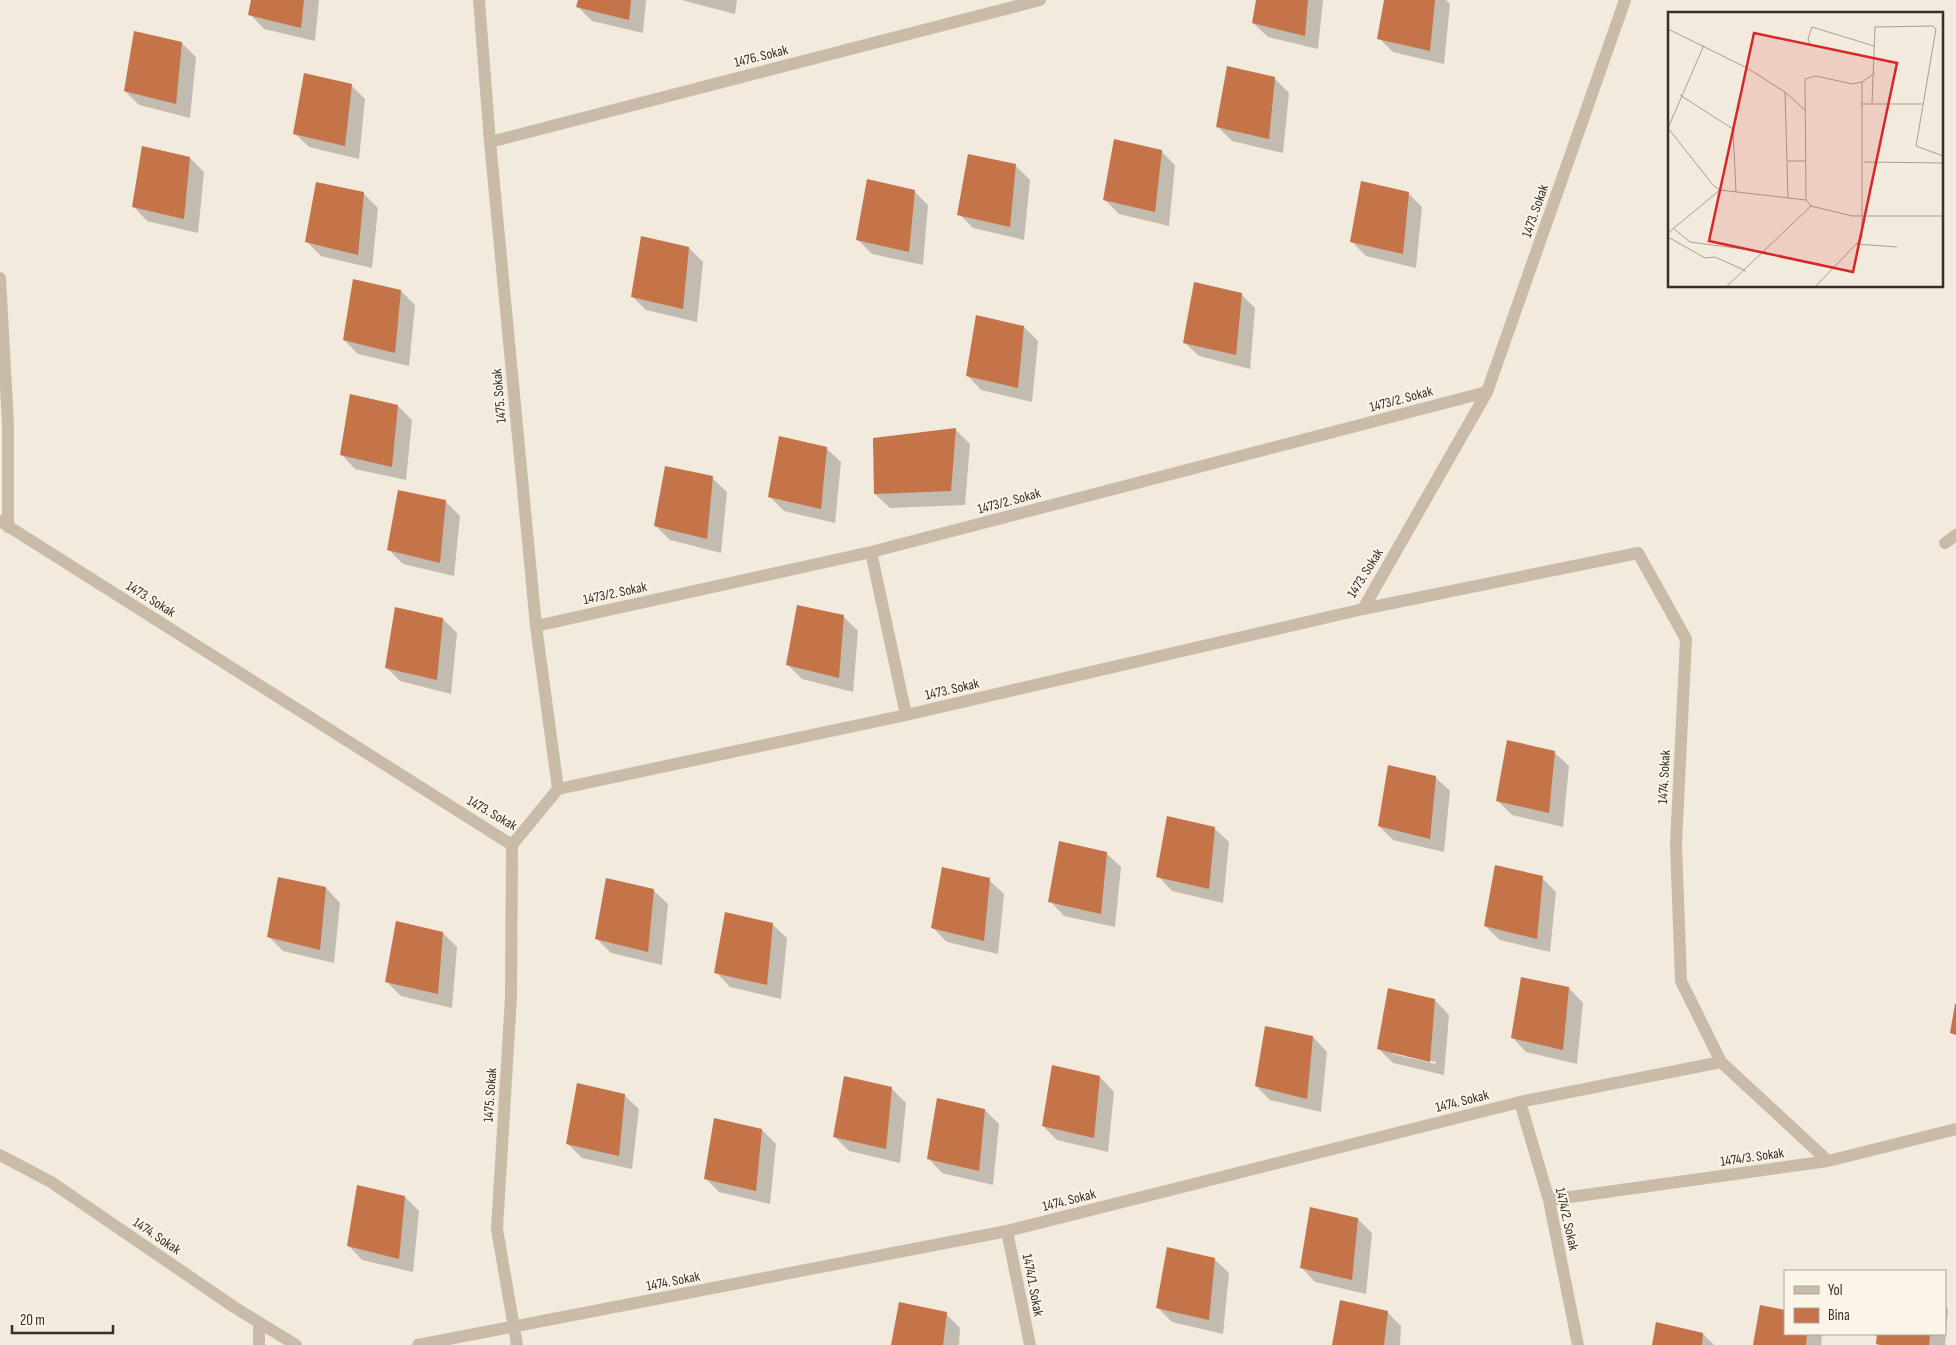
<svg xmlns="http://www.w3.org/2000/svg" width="1956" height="1345" viewBox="0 0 1956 1345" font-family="'Sofia Sans Condensed',sans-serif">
<rect width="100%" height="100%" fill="#f2eadd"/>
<path fill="#0003" fill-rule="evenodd" d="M252 0H319L315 41 264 29 250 14Z
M579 0H646L643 33 592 21 578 7Z
M683 0H737L735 14 685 1Z
M1258 0H1323L1318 49 1268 37 1253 23Z
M1385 0H1446L1450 4 1444 64 1393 52 1379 38Z
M182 43 196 57 190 118 139 105 125 91Z
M1274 78 1289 93 1283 153 1232 141 1218 127Z
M351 85 365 99 359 159 309 147 294 133Z
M1161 151 1175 165 1169 226 1119 214 1104 199Z
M190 158 204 172 198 233 147 221 133 206Z
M1015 165 1030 180 1024 240 973 228 959 214Z
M914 191 928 205 923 265 872 254 857 239Z
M363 193 378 208 372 268 321 256 307 242Z
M1408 193 1422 207 1416 268 1366 256 1351 241Z
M689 248 703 262 697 322 646 310 632 296Z
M401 291 415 305 409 366 358 354 344 340Z
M1241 294 1255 308 1250 369 1199 356 1184 342Z
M1024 327 1038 341 1032 402 981 390 967 375Z
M398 406 412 420 406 480 355 469 341 454Z
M956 430 970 444 965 505 890 508 875 494Z
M826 448 841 462 835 523 784 511 769 496Z
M712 478 727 492 721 553 670 540 656 526Z
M445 501 460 516 454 576 403 564 389 550Z
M844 617 858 631 853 692 802 679 788 665Z
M443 619 457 633 451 694 400 681 386 667Z
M1554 752 1569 766 1563 827 1512 815 1498 801Z
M1435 777 1450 791 1444 852 1393 840 1379 826Z
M1214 828 1229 842 1223 903 1172 891 1158 876Z
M1106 853 1121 867 1115 927 1064 916 1050 901Z
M1542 878 1556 892 1550 952 1500 940 1485 926Z
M989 880 1004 894 998 954 947 942 933 928Z
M326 888 340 903 334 963 283 951 269 937Z
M653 890 668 904 662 965 611 953 597 939Z
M772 924 787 938 781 999 730 987 716 972Z
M443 933 457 947 452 1008 401 996 386 981Z
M1569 988 1583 1003 1577 1064 1526 1052 1512 1037Z
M1435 1000 1449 1015 1444 1075 1393 1063 1379 1049ZM1393 1052 1436 1062V1064L1393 1054Z
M1313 1037 1327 1052 1321 1112 1270 1100 1256 1086Z
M1100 1077 1114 1092 1108 1152 1057 1140 1043 1126Z
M891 1088 906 1103 900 1163 849 1151 835 1137Z
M624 1095 639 1109 632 1169 582 1158 567 1143Z
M985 1110 999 1124 993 1185 942 1173 928 1158Z
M762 1130 776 1144 770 1204 719 1192 705 1178Z
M405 1197 419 1211 413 1272 362 1260 348 1245Z
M1358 1219 1372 1233 1366 1294 1315 1282 1301 1267Z
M1214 1259 1229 1273 1223 1334 1172 1322 1158 1308Z
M1945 1306 1948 1309 1945 1345H1879L1877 1343 1879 1334H1945Z
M1387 1312 1401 1326 1400 1345H1333Z
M946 1314 960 1328 959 1345H892Z
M1703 1334 1714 1345H1653Z
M1785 1334H1822L1821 1345H1755Z"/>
<path fill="#c57348" d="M251 0H304L301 28 248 15Z
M578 0H631L629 20 576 7Z
M1256 0H1308L1305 36 1252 23Z
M1384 0H1435L1430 51 1377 39Z
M134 31 182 42 176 104 124 91Z
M1227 66 1275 77 1269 139 1216 127Z
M304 73 352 84 345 146 293 134Z
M1114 139 1162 150 1155 212 1103 200Z
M142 146 190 157 184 219 132 207Z
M968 154 1016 164 1010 227 957 215Z
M867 179 915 190 909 252 856 240Z
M1361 181 1409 192 1403 254 1350 242Z
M316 182 364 192 358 255 305 242Z
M641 236 689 247 683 309 631 297Z
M353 279 401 290 395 353 343 340Z
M1194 282 1242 293 1236 355 1183 343Z
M976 315 1024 326 1018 388 966 376Z
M350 394 398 405 392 467 340 455Z
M956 428 951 491 874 494 873 438Z
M779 436 827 447 821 509 768 497Z
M665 466 713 476 707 539 654 526Z
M398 490 446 500 440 563 387 550Z
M797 605 844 615 839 678 786 665Z
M395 607 443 618 437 680 385 668Z
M1507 740 1555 751 1549 813 1496 801Z
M1388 765 1436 776 1430 839 1378 826Z
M1167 816 1215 827 1209 889 1156 877Z
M1059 841 1107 852 1101 914 1048 902Z
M1495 865 1543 876 1537 939 1484 926Z
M942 867 990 878 984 941 931 928Z
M278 877 326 887 320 950 267 937Z
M606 878 654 889 648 952 595 939Z
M725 912 773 923 767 985 714 973Z
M396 921 443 932 438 994 385 982Z
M1521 977 1569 987 1563 1050 1511 1038Z
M1388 988 1435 999 1430 1062 1377 1049Z
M1955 1004H1956V1035L1950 1033Z
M1265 1026 1313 1036 1307 1099 1255 1086Z
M1052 1065 1100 1076 1094 1138 1042 1126Z
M844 1076 892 1087 886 1149 833 1137Z
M577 1083 625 1094 619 1156 566 1144Z
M937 1098 985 1109 979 1171 927 1159Z
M714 1118 762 1129 756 1191 704 1179Z
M357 1185 405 1196 399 1259 347 1246Z
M1310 1207 1358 1218 1352 1280 1300 1268Z
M1167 1247 1215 1258 1209 1320 1156 1308Z
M1340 1300 1388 1311 1384 1345H1332Z
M899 1302 947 1312 943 1345H891Z
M1760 1305 1785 1310V1334H1807L1806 1345H1753Z
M1656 1322 1703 1333 1702 1345H1652Z
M1877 1334H1930L1929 1345H1881L1876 1344Z"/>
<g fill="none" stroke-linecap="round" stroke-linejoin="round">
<path stroke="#cabba9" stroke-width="12" d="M479 0 490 142 536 626 558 789
M490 142 1040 0
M0 278 8 424V527
M0 521 512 845
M1945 543 1956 535
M871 552 906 715
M1363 609 1487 392 1625 0
M536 626 871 552 1487 392
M512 845 511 997 497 1229 517 1345
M1721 1062 1828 1161
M1520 1102 1549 1200 1578 1345
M0 1155 51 1182 234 1307 296 1345
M1549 1200 1828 1161 1956 1129
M1007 1231 1030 1345
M259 1322V1345
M418 1345 1007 1231 1520 1102 1721 1062 1681 981 1676 844 1686 639 1638 553 1363 609 906 715 558 789 512 845"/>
</g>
<g text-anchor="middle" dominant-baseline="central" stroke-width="4" stroke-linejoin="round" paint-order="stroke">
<g font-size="14" fill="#372f29" stroke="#faf4e9">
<text transform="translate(761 56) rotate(-14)">1476. Sokak</text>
<text transform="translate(1535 211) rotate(-71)">1473. Sokak</text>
<text transform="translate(499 396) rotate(-95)">1475. Sokak</text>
<text transform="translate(1401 399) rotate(-15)">1473/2. Sokak</text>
<text transform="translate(1009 501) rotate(-15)">1473/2. Sokak</text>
<text transform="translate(1365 573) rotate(-58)">1473. Sokak</text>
<text transform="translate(615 593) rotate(-12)">1473/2. Sokak</text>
<text transform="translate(151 599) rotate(32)">1473. Sokak</text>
<text transform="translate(952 689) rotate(-13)">1473. Sokak</text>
<text transform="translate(1664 777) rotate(-87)">1474. Sokak</text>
<text transform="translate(492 813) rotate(30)">1473. Sokak</text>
<text transform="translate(490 1095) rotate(-86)">1475. Sokak</text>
<text transform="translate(1462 1101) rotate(-14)">1474. Sokak</text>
<text transform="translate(1752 1157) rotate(-8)">1474/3. Sokak</text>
<text transform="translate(1069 1200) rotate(-14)">1474. Sokak</text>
<text transform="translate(1567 1219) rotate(77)">1474/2. Sokak</text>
<text transform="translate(157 1236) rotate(34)">1474. Sokak</text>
<text transform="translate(673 1281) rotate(-11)">1474. Sokak</text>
<text transform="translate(1033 1285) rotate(79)">1474/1. Sokak</text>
</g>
</g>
<g transform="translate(1668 12)">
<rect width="275" height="275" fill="#f2eadd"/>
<path fill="none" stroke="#a79f95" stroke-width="1" d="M0 17 79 56 117 80 137 98M143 34 140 27 144 15 206 34M194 70 207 61M117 80 120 186M12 83 65 117 68 180M204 91 207 15 265 14 268 17 248 134 275 144M193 92H255M0 116 45 173 52 178 138 188M0 116 36 33M120 149H138M196 150 275 151M143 194 138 188 137 67 148 64 184 72 194 70V226L147 275M143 194 184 204H275M6 217 22 230 98 240M0 221 52 178M0 225 37 246 47 245 78 259M188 232 229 235M58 275 143 194"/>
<path fill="#d62828" fill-opacity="0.15" stroke="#d62828" stroke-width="2.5" d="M86 21 229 51 185 260 41 229Z"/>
<rect width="275" height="275" fill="none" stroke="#372f29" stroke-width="2.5"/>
</g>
<rect x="1784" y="1270" width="162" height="65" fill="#faf4e9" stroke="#aca59c"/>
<rect x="1794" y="1286" width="25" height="8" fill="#cabba9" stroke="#aca59c"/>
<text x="1828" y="1295" font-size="15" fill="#372f29">Yol</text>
<rect x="1794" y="1308" width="25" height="15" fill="#c57348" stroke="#aca59c"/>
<text x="1828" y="1320" font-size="15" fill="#372f29">Bina</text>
<path d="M12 1325v8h101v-8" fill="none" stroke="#372f29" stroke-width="2.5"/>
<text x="20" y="1325" font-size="15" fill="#372f29" stroke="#faf4e9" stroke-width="4" paint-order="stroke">20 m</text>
</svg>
